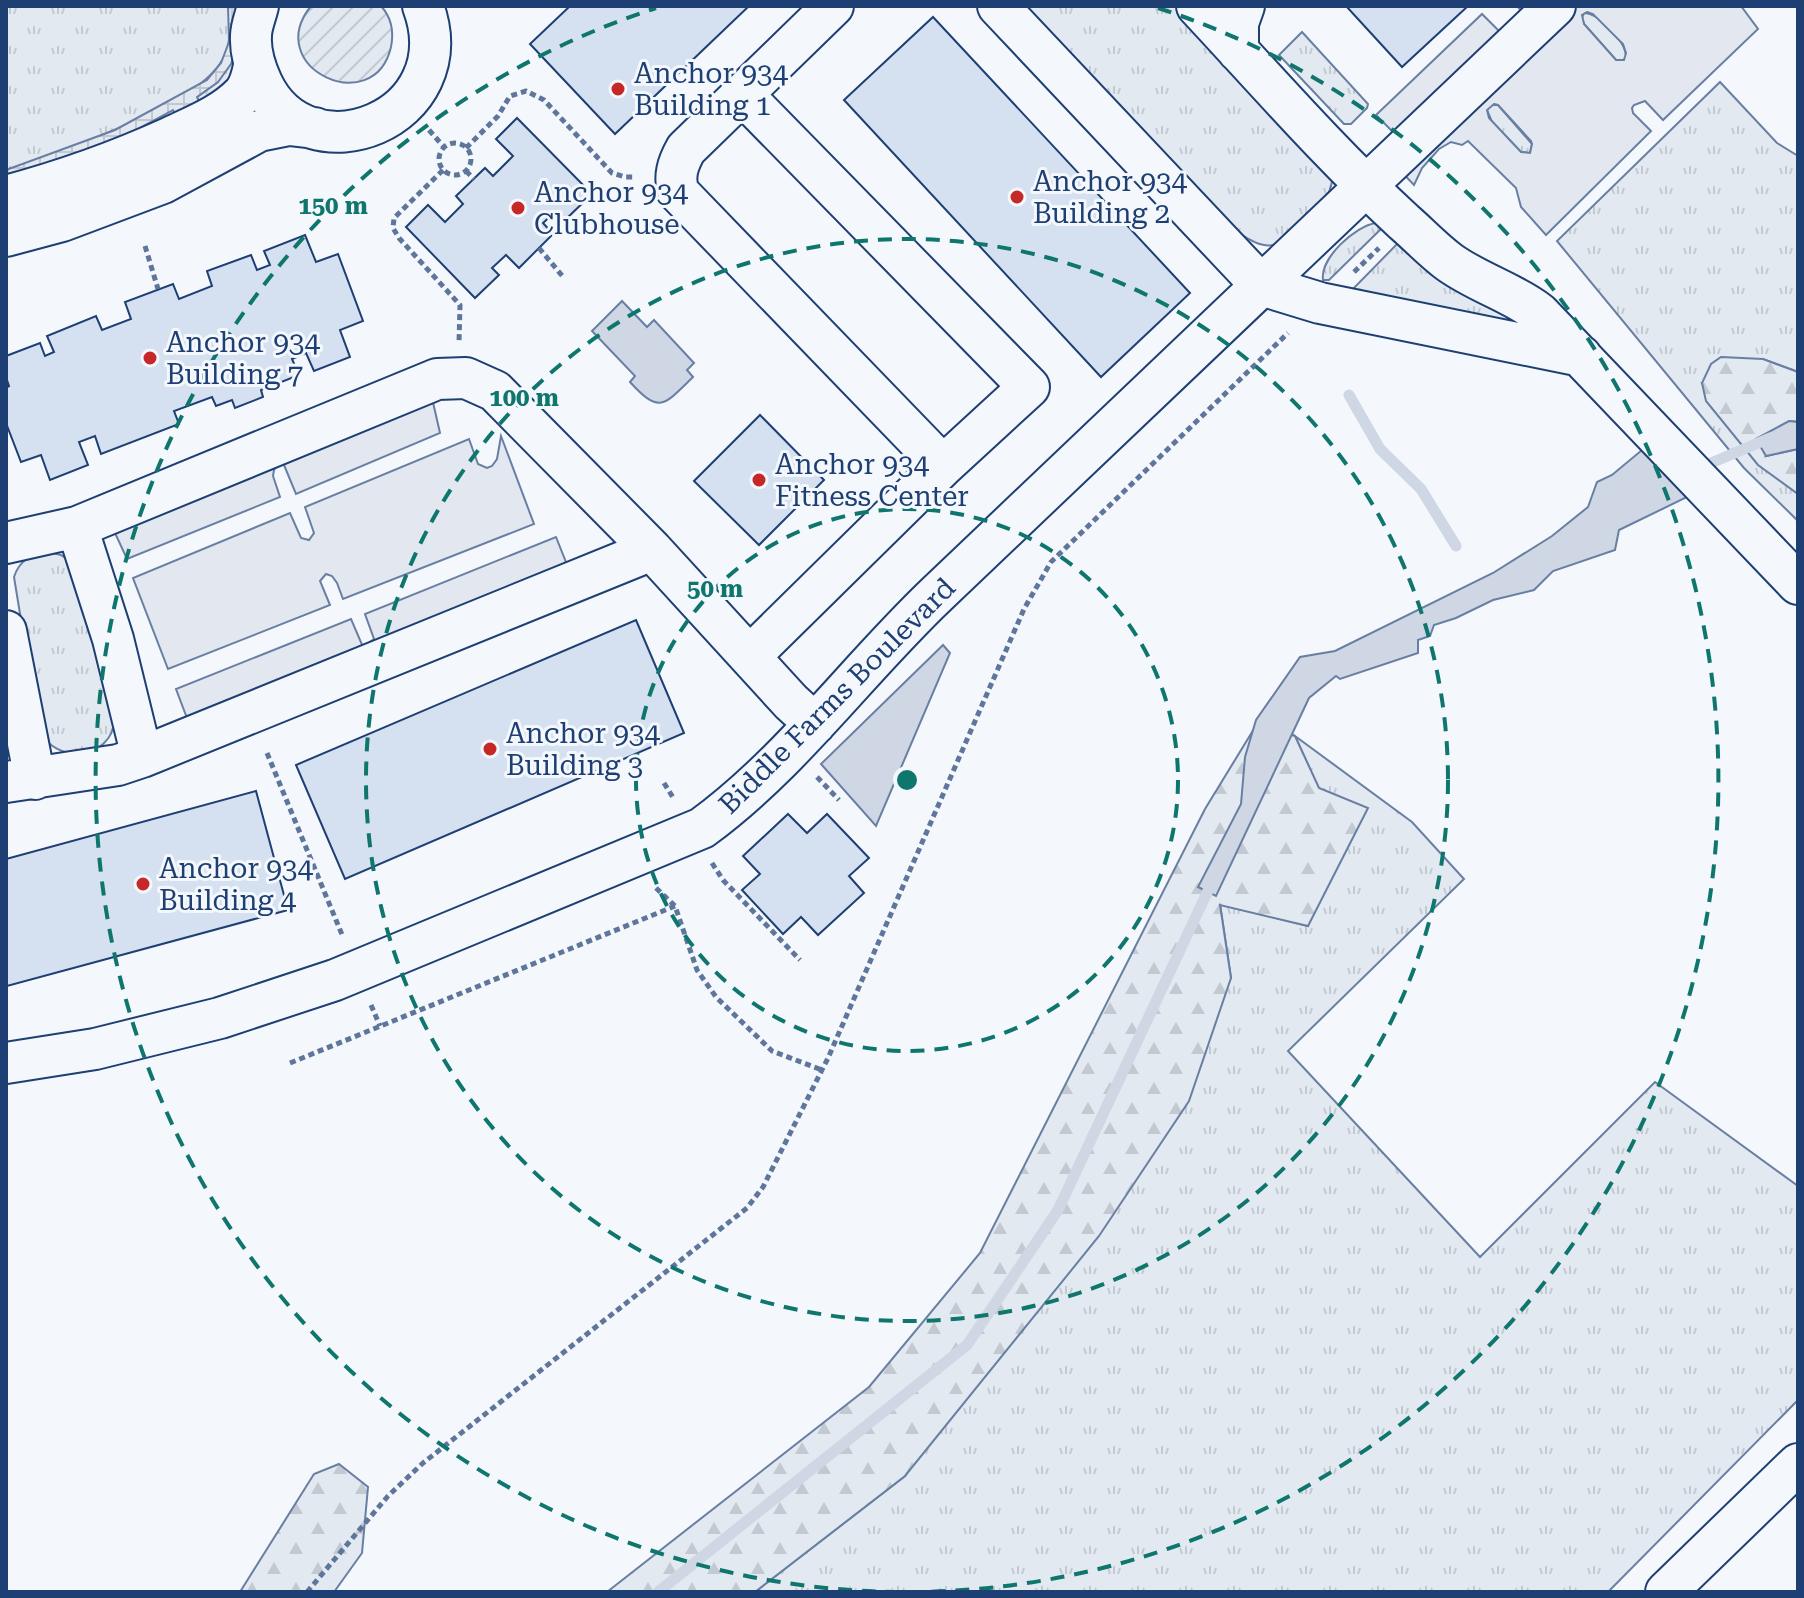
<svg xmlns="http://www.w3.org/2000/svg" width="1804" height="1598" viewBox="0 0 1804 1598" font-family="'Roboto Serif',serif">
<defs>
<pattern id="grass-tufts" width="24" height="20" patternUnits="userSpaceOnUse" patternTransform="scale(2)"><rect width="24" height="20" fill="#e3e9f0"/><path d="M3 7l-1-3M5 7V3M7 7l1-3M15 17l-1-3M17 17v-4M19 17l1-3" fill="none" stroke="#c2c9d1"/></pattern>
<pattern id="forest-firs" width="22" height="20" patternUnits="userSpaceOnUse" patternTransform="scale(2)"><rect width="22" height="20" fill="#e3e9f0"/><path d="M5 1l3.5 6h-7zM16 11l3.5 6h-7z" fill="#c2c9d1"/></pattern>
<pattern id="garden-furrows" width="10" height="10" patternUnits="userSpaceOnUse" patternTransform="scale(2)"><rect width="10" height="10" fill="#e3e9f0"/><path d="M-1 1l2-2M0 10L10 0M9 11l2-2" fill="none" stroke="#c2c9d1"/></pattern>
<pattern id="plaza-grid" width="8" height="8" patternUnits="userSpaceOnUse" patternTransform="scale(2)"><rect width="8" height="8" fill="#e3e8f0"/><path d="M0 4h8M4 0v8" fill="none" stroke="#c2c8d1"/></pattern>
</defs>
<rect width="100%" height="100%" fill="#f4f7fb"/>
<path fill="url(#grass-tufts)" stroke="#687fa3" stroke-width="2" d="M6 6H228C232 25 231 49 219 65 190 107 57 154 6 170Z
M237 6H243C243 25 241 62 230 77 222 88 210 95 200 103L197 97 218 82 237 21Z
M1022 6H1179L1333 177C1331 188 1328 198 1322 207 1315 217 1285 242 1273 245 1261 247 1253 241 1243 236Z
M1584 13C1599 13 1625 41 1626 56L1624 60H1616L1584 24 1582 18Z
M1302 32 1368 104 1367 108 1351 124H1344L1279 55Z
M1720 82 1777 143 1798 156V372L1763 359 1702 383 1785 484 1798 494V521L1744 468 1557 241Z
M1490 105H1498L1532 144 1530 153 1521 152 1492 122 1487 110Z
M1376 223 1385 225 1329 280H1323C1320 258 1355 226 1376 223Z
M1402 239 1539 327 1347 295Z
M48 552 61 555 71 562 115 720C110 761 56 765 39 730L14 577C20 559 30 556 48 552Z
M1295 736 1412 822 1464 879 1288 1051 1480 1257 1655 1082 1798 1186V1400L1608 1592H755L905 1476 1231 978 1220 904 1308 926 1319 789Z"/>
<path fill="url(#forest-firs)" stroke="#687fa3" stroke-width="2" d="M1721 357 1763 359 1798 372V422L1789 421 1766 456 1798 449V494L1758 465 1706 401 1702 383 1711 364Z
M1257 724 1295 736 1319 788 1368 808 1308 926 1220 905 1231 978 1189 1101 1099 1236 905 1476 755 1592H607L869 1387 980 1253 1205 809Z
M339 1464 368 1487 362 1553 334 1592H240L314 1474Z"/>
<path fill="url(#garden-furrows)" stroke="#687fa3" stroke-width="2" d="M311 6H381C391 17 394 32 391 47 374 120 261 68 311 6Z"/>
<path fill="#e3e8f0" stroke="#687fa3" stroke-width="2" fill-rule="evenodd" d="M1517 6H1741L1758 29 1663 120 1645 101 1634 105 1632 108 1633 113 1651 131 1546 235 1521 207 1516 188 1468 141 1462 145 1451 142 1439 149 1422 168 1414 185 1380 149 1393 137 1392 131 1376 115 1482 14 1501 33 1526 16ZM1587 12 1593 14 1623 44 1626 53 1624 60H1616L1584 24 1582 15ZM1494 104 1498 105 1531 141 1532 144 1530 153 1521 152 1489 118 1487 110Z
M424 363 440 433 296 494 284 465 278 464 274 470 273 476 280 497 127 559 98 496Z
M501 436 534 524 343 599 337 583 332 576 326 574 320 581 330 605 168 669 133 578 290 513 301 538 309 540 314 533 305 507 469 439 478 464 487 468 492 466 497 459Z
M556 537 581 600 201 755 176 689 351 619 363 647 374 639 365 614Z"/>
<path fill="url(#plaza-grid)" stroke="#687fa3" stroke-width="2" d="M228 6H237L235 53 231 64 218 82 197 97 200 103 176 116 173 110 138 129 79 155 6 179V170L115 130 207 80 221 63 229 42Z"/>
<path fill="#cfd7e4" stroke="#687fa3" stroke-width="2" d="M622 301 647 327 654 320 694 363 687 370 693 377C664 405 660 415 630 382L635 376 592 331Z
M1789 421 1798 422V449L1766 456 1756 439Z
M1642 450 1687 497 1619 530 1615 550 1553 571 1534 590 1493 600 1456 618 1434 625 1430 636 1418 640V653L1340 679 1336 676 1309 698 1216 896 1198 887 1241 804 1245 757 1256 720 1300 657 1335 651 1493 573 1552 536 1588 507 1597 482 1612 475Z
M943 645 950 653 876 826 821 764Z"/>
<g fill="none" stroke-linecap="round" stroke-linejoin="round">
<path stroke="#cfd7e4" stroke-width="11" d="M1349 395 1380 449 1421 489 1456 546
M1657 486 1770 438 1798 435
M658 1592 967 1345 1058 1210 1213 880"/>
</g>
<path fill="#d5e0f0" stroke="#1d3f73" stroke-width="2" d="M570 6H749L615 134 530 44Z
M1346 6H1468L1402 67Z
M933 17 1190 293 1101 377 844 100Z
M517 118 592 194 564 221 555 212 543 223 553 234 519 268 506 255 492 268 499 275 475 298 406 227 428 205 445 222 463 204 456 196 485 168 493 176 513 156 496 139Z
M305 235 316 262 338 254 363 321 340 330 350 357 314 371 306 353 292 359 299 375 261 390 263 397 235 408 232 400 216 406 212 397 174 411 179 424 101 454 95 436 79 442 88 465 50 480 41 455 21 462 6 423V388L9 386 6 377V356L40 343 45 356 54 352 47 336 96 316 102 330 131 319 125 302 173 284 179 299 212 286 207 271 251 255 257 270 270 265 264 251Z
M760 415 824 480 759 545 694 481Z
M636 620 684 733 345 879 296 765Z
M256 791 288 910 7 986 6 859Z
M788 814 807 833 827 814 869 858 849 876 864 893 818 935 801 917 783 934 742 890 760 874 743 856Z"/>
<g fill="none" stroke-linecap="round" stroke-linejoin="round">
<defs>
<path id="minor" d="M258 6C256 15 251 26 251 36 250 53 255 68 262 83 308 181 465 119 423 6
M833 6 686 149C678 163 673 177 679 193L943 466
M998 6 1261 285 1320 303 1581 356
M1197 6C1265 79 1330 154 1404 222 1419 235 1433 250 1449 262 1478 283 1512 292 1539 313L1798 584
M1238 51V23L1244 6
M742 94 1029 387 943 466 750 656
M6 196C62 181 116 162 169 138 194 126 223 115 243 94 250 86 252 76 254 66
M6 236 62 221 163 183 259 131 289 125 315 128
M77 527 113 639 142 757
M6 543 77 527 437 379 466 378 495 391 652 550 791 702 815 724
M6 631 35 779
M6 782 118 765 142 757 652 550
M6 1063 95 1049 220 1018 335 980 702 828C791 763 857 670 937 594 1143 398 1349 202 1555 6
M1666 1592 1798 1464"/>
</defs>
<use href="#minor" stroke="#1d3f73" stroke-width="44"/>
<path stroke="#5e769c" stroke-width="5" stroke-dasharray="6 4" stroke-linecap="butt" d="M429 130 444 147
M439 159a16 16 0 1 1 32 0a16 16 0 1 1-32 0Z
M466 148 498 116 510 96 526 91 544 100 612 173 625 177H634
M443 170 394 218 393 228 399 238 460 305 459 343
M466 171 474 179
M145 246 158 289
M539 248 564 278
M1354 272 1379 248
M267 753 343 937
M817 777 839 800
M664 783 674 799
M712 863 723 880 800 960
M656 888 675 906 697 970 716 997 772 1051 822 1070
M371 1005 380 1026
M290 1063 675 906
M307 1592 388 1496 423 1463 747 1208 763 1187 828 1058 1024 609 1051 562 1288 333"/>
<use href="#minor" stroke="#f4f7fb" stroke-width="40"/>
</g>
<g fill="none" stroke="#0f766e" stroke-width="4" stroke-dasharray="14 10">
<circle cx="907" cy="780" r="271"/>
<circle cx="907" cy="780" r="541"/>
<path d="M900 1592A812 812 0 0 1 656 8M1158 8A812 812 0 0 1 914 1592"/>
</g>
<g fill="#c62828" stroke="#f4f7fb" stroke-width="3">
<circle cx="618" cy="89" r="8"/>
<circle cx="1017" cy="197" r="8"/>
<circle cx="518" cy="208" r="8"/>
<circle cx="150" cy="358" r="8"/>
<circle cx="759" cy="480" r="8"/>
<circle cx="490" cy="749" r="8"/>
<circle cx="143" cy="884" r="8"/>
</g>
<g text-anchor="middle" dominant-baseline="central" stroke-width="6" stroke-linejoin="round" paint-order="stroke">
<g font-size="28" fill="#1d3f73" stroke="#f4f7fb" text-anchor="start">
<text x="634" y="73">Anchor 934<tspan x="634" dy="32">Building 1</tspan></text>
<text x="1033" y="181">Anchor 934<tspan x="1033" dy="32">Building 2</tspan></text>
<text x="534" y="192">Anchor 934<tspan x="534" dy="32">Clubhouse</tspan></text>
<text x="166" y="342">Anchor 934<tspan x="166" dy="32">Building 7</tspan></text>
<text x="775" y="464">Anchor 934<tspan x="775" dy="32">Fitness Center</tspan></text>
<text x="506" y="733">Anchor 934<tspan x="506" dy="32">Building 3</tspan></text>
<text x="159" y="868">Anchor 934<tspan x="159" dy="32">Building 4</tspan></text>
</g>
<g font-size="28" fill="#1d3f73" stroke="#f4f7fb">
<text transform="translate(837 696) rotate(-45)">Biddle Farms Boulevard</text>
</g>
</g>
<circle cx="907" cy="780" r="12" fill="#0f766e" stroke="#f4f7fb" stroke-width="4"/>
<g font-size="24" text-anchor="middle" font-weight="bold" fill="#0f766e" stroke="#f4f7fb" stroke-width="6" stroke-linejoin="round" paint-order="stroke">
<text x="333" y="214">150 m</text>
<text x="524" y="406">100 m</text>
<text x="715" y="597">50 m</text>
</g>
<rect width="1804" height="1598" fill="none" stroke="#1d3f73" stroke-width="16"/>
</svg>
